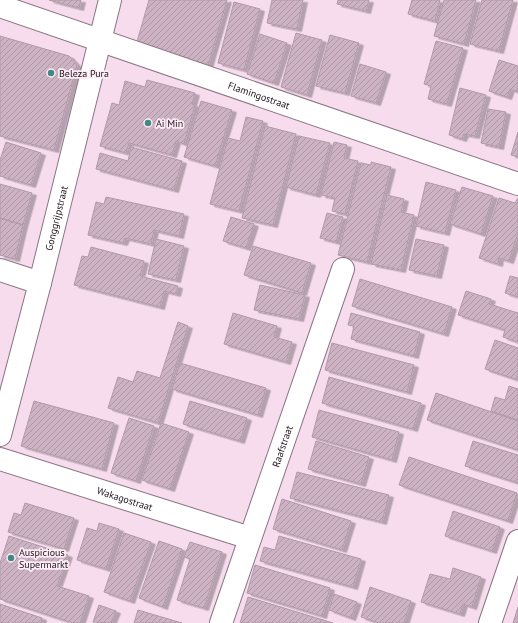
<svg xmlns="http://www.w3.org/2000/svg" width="518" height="623" viewBox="0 0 518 623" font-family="'PT Sans',sans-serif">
<defs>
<pattern id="building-hatch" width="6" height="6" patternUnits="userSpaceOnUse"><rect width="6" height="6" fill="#ccb2c2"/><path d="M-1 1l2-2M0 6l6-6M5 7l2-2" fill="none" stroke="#af98a6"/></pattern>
<filter id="shadow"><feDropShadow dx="4.5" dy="2.5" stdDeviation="0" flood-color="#0004"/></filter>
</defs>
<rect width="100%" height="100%" fill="#f6dcec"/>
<path fill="url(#building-hatch)" stroke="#b299a9" filter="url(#shadow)" d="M49 0H81L79 8Z
M149 0H227L208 66 136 45Z
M272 0H303L297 29 267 23Z
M338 0H369L366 11 337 4Z
M412 0H440L435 21 408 14Z
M444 0H476L464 44 434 36Z
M482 0H513L499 51 470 44Z
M234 2 260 9 244 70 218 63Z
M296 33 322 40 307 95 281 87Z
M260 34 287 43 274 83 247 74Z
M330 35 359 43 345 93 316 86Z
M0 36 69 56 77 65 54 150 0 136Z
M436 41 463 48 447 104 428 99 431 86 424 84Z
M499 60 518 66V92L510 89 507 97 489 91Z
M360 64 386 72 376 103 351 96Z
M147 80 195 93 192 104 195 105 184 144 176 141 172 155 129 143 126 153 100 146 112 103 119 105 125 81 145 87Z
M460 88 486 95 475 136 464 134 462 139 449 135Z
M201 101 232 110 215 166 184 157Z
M488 109 506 112 499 147 481 143Z
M246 117 263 121 239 211 210 204 228 138 240 141Z
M265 126 296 134 273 225 242 218Z
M518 132V157L511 155Z
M299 136 330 143 316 195 286 187Z
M6 142 41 153 31 185 0 176V160Z
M334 142 347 145 344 158 358 161 345 214 332 211 335 198 321 195Z
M131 147 182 161 174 190 96 169 100 153 128 161Z
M371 162 391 167 367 262 338 255 361 163 371 165Z
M426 182 456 190 445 233 416 226Z
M0 184 32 193 23 225 0 218Z
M462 187 493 196 481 234 450 224Z
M387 195 404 199 401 212 414 215 401 270 371 264Z
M106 197 184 214 179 236 154 230 151 244 125 238 123 243 88 235 96 202 104 204Z
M499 198 515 203 518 198V233L509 261 499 258 498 264 479 258Z
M327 213 343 217 336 242 320 238Z
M231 217 254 224 246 248 223 241Z
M0 218 23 225 15 259 0 255Z
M156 239 184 246 176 280 148 274Z
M416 239 444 245 437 276 409 270Z
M253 246 311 263 302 293 244 275Z
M91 247 144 261 140 276 178 286 176 294 164 291 160 307 74 285 82 256 88 257Z
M510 276 518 278V297L505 293Z
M360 279 452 307 444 334 352 306Z
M260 285 305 295 299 319 254 310Z
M466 291 491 299 489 304 518 313V342L503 337 505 330 458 315Z
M233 313 277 326 274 337 292 342 286 362 224 344Z
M351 313 420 332 414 356 351 339 354 326 348 325Z
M178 322 188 326 158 423 108 408 118 377 133 382 137 371 160 378Z
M495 340 518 348V380L485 369Z
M332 343 414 365 407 392 325 370Z
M180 363 266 388 258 415 172 389Z
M329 377 421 403 413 429 322 403Z
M509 386 518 389V420L491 411 495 397 505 400Z
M436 393 518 421V450L427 420Z
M34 401 114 423 102 469 21 446Z
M190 401 247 418 240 441 183 424Z
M319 410 399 432 392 460 312 437Z
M129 418 154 426 136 481 111 473Z
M161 423 189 432 170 489 142 480Z
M316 441 369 457 361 484 308 469Z
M473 441 518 455V483L465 466Z
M409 457 517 493 508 521 399 485Z
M297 472 389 495 382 522 290 498Z
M282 499 351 521 342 550 273 529Z
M25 503 74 518 64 549 8 532 14 513 21 515Z
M453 511 500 527 492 551 445 536Z
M99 523 119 529 106 569 77 560 87 528 97 531Z
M124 533 151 542 130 601 104 592Z
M9 536 68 555 57 586 89 596 80 623H73L0 599V563Z
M279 536 361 559 353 587 260 561 264 547 275 550Z
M159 541 182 549 163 607 139 598Z
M190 542 222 552 204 608 177 600 190 559 184 557Z
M255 565 330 588 322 616 247 593Z
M453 568 481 577 472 607 463 604 460 614 421 602 430 574 450 579Z
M370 587 411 601 404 623H379L361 617Z
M334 594 357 602 351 618 329 610Z
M248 597 333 623H240Z
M0 604 42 618 41 623H0Z
M99 605 116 611 111 623 93 622Z
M518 607V623H513Z
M138 610 182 623H134Z"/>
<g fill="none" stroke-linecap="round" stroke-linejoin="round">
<defs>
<g id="minor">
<path id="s1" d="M0 6 518 184"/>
<path d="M0 270 40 283"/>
<path id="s2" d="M0 435 40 283 110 0"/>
<path id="s3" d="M0 459 250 538"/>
<path id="s4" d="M221 623 343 269"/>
<path d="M490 623 518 541"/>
</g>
</defs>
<use href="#minor" stroke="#8b7483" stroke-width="24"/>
<use href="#minor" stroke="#fff" stroke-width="22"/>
</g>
<g fill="#428985" stroke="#fdecf6" stroke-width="1.5">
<circle cx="51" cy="73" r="4"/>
<circle cx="148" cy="123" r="4"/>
<circle cx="11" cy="558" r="4"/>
</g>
<g text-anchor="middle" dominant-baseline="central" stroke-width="3.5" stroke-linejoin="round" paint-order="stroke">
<g font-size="10" fill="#1b1218" stroke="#fdecf6" text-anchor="start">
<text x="59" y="73">Beleza Pura</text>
<text x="156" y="123">Ai Min</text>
<text x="19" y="552">Auspicious<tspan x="19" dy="12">Supermarkt</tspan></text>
</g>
<g font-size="10" fill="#1b1218" stroke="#fdecf6">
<text stroke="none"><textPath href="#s1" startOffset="274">Flamingostraat</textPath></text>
<text stroke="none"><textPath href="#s2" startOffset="224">Gonggrijpstraat</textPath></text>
<text stroke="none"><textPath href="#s4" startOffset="187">Raafstraat</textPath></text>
<text stroke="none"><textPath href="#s3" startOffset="131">Wakagostraat</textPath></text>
</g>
</g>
</svg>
